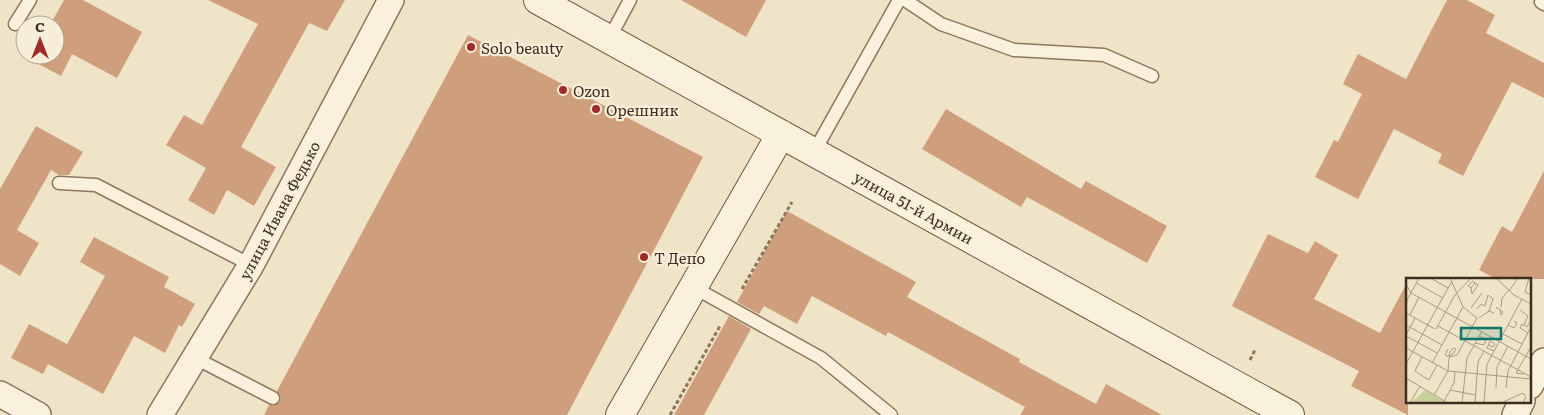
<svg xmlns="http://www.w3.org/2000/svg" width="1544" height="415" viewBox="0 0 1544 415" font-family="Literata,serif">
<rect width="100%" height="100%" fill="#f0e4c8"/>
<path fill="#cf9f7d" d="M64 0H83L142 32 117 78 72 54 61 76 31 60 34 55H55V25H50Z
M208 0H345L327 31 309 23 241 147 276 167 254 206 227 190 214 215 188 200 206 168 166 145 184 115 202 125 258 24Z
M681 0H766L746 37Z
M1447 0H1467L1495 15 1486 33 1544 63V98L1512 82 1463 176 1438 163 1442 154 1394 129 1358 199 1315 177 1334 140 1338 142 1362 94 1343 84 1358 54 1406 79Z
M468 35 703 157 567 415H264L269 405 274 406 280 402 281 397 277 391Z
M946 109 1081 189 1086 181 1167 226 1147 263 1027 197 1021 207 922 149Z
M36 126 83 152 69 175H59L51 170 17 230 39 243 20 276 0 264V189Z
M1544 171V279H1496L1479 270 1502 226 1512 232Z
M787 211 916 282 907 297 1020 359 1019 362 1096 404 1106 384 1162 415H1020L1025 407 888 332 886 336 812 296 797 324 764 306 759 314 737 302Z
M1268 234 1308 253 1315 241 1338 255 1314 299 1380 333 1408 281V415L1351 386 1359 371 1232 306Z
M94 237 169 277 164 287 195 304 182 327 179 325 165 353 134 336 103 394 48 364 43 374 11 358 29 324 67 344 105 276 80 262Z
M729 316 751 329 704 415H674Z"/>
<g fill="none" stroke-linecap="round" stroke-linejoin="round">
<defs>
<path id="service" d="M905 0 941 24 1014 50 1104 55 1152 76
M1541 2 1544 4
M15 24 30 0
M609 39 630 0
M814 152 899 0
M59 183 96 185 251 265
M693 287 821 358 891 415
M195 358 273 398"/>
<path id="minor" d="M1530 386 1544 361
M0 394 38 415
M160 415 251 265 391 0
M1515 415 1522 401"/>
<path id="secondary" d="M538 0 1290 415
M620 415 781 134"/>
</defs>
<use href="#service" stroke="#8d765c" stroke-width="15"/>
<use href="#minor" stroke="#8d765c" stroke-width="28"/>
<use href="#secondary" stroke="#6f573f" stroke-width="30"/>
<path stroke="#8d765c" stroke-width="3" stroke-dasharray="4 2.5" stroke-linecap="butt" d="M742 289 792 202
M1250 360 1255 350
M670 415 720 326"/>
<use href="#service" stroke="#faf1dc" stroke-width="12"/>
<use href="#minor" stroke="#faf1dc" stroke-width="25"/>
<use href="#secondary" stroke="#faf1dc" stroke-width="28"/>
</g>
<g fill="#9e2a2b" stroke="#f7eed8" stroke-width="2">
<circle cx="471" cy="47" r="5"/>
<circle cx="563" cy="90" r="5"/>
<circle cx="596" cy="109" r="5"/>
<circle cx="644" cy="257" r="5"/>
</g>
<g text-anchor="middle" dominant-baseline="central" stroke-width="4.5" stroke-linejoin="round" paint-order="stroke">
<g font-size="15" fill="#3d2e20" stroke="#f7eed8" text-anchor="start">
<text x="481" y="47">Solo beauty</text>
<text x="573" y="90">Ozon</text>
<text x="606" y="109">Орешник</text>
<text x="654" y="257">Т Депо</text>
</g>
<g font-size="15" fill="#3d2e20" stroke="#f7eed8">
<text transform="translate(914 207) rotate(29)">улица 51-й Армии</text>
<text transform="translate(279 210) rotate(-62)">улица Ивана Федько</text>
</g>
</g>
<g transform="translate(1406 278)">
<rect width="125" height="125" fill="#f0e4c8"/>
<path d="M19 112 37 123 36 125H5Z" fill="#c9cf9b"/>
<path fill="none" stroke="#a89b85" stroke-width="1" d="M24 0 42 10M90 0 108 17 125 26M123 0 119 14 125 17M10 5 37 20M0 6 5 15 125 81M65 10 62 8 67 3 69 5 72 7 66 16 65 10 69 5M103 13 112 0M0 24 13 0M95 29 96 20 103 12M65 30 76 15M90 30H92L97 34 95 37 94 32M71 31 75 26 79 28 82 17 87 21 83 33M114 32 122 38 118 47M0 35 29 51M4 37 13 19M73 40 83 33 88 35M0 47 36 67M102 47 108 50 111 45 108 43M32 48 125 99M30 51 49 17 65 0M122 55 114 50 116 46 121 49 125 42M97 56 116 66M0 57 9 40M0 58 31 75M69 65 78 67 80 62 73 57M83 67 87 69 89 66 84 63 81 70 88 73M0 70 42 93 125 101M16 79 9 93 18 99 23 102 31 87M44 79 51 77 71 40 57 29 44 0M26 85 57 29M0 86 46 3M118 96 110 95 125 69M0 100 42 125M90 110 91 89 102 68M100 110 102 93 125 49M44 112 69 117M28 117 42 93 43 80 44 79 43 78 44 74 47 70 50 71 46 77H45L43 78H41L39 77 42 71M4 125 14 108M37 125 48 105 49 94M56 125 61 80 76 53M69 125 72 84 78 73M78 125 81 86 116 21M95 125 117 115 120 119 117 125"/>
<path fill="#0f766e" fill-opacity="0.15" stroke="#0f766e" stroke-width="2.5" d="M55 50H95V61H55Z"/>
<rect width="125" height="125" fill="none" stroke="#3d2e20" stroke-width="2.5"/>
</g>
<g transform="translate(40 40)"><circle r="24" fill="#f7eed8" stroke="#ada18e"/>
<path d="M0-4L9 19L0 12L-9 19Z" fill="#9e2a2b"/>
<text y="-8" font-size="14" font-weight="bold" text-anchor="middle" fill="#3d2e20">С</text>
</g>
</svg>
